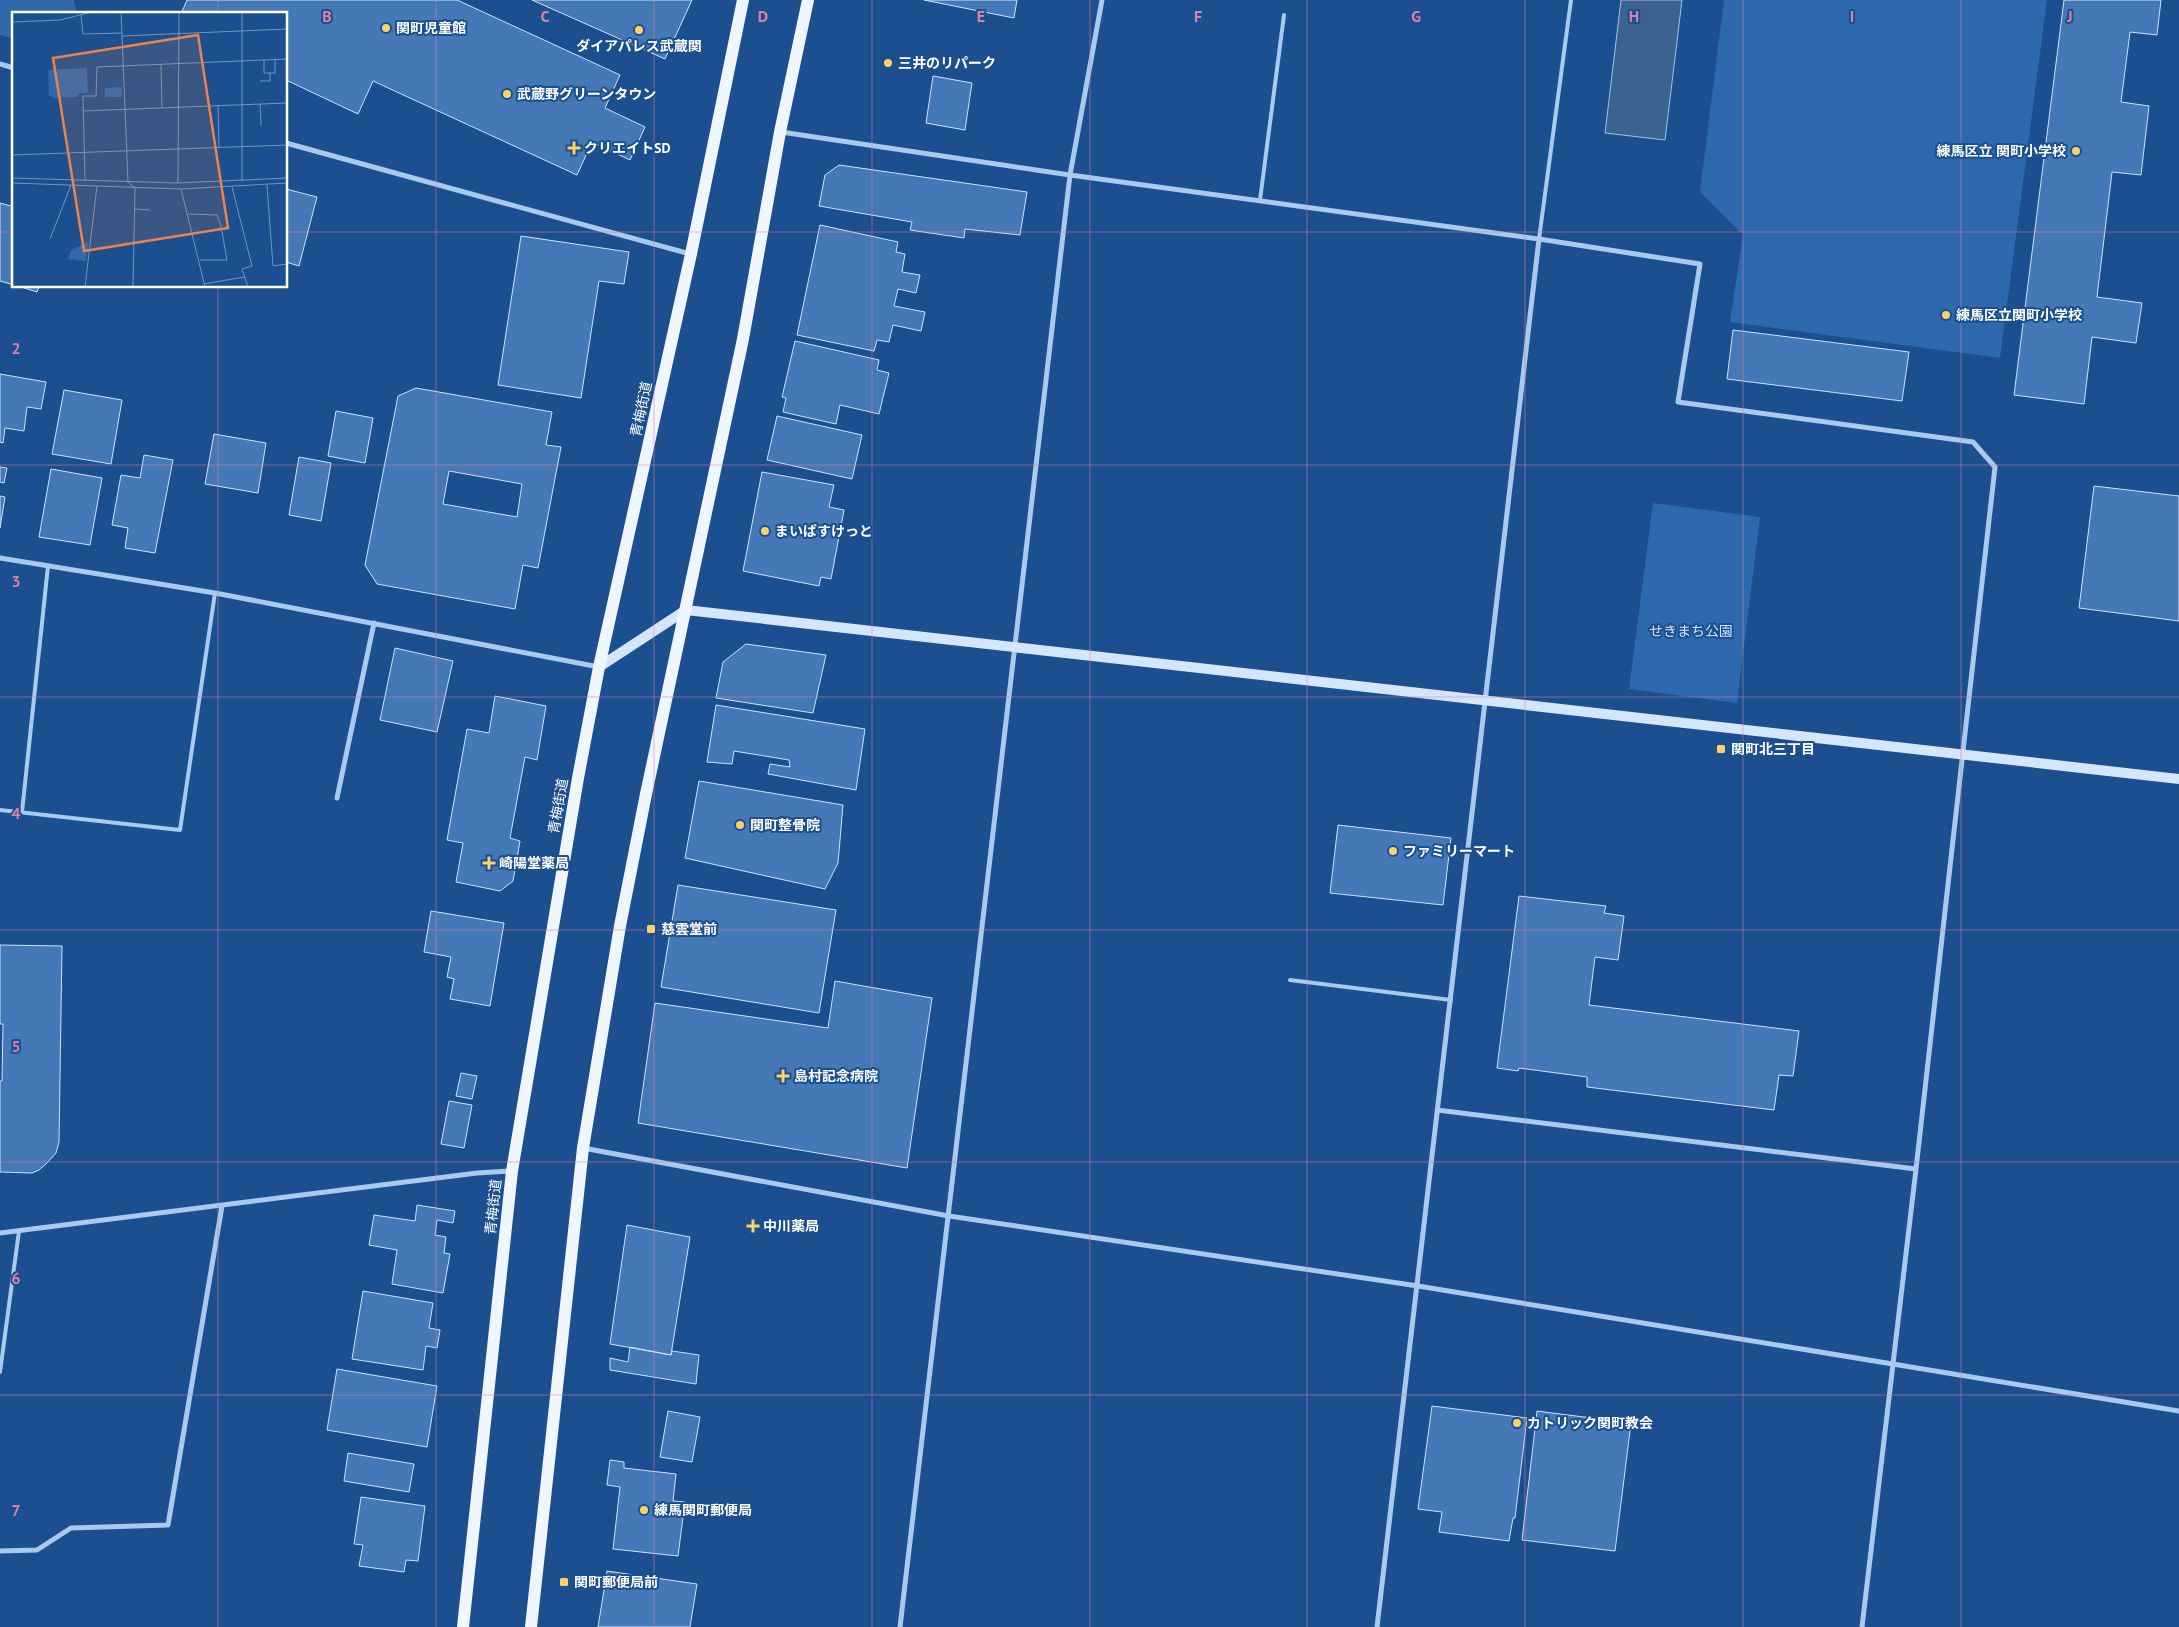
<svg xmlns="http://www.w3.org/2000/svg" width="2179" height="1627" viewBox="0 0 2179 1627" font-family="'PT Sans','Noto Sans JP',sans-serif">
<rect width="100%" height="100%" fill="#1b4f8f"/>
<path fill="#2e69ad" d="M0 0H74L77 14H14V39L0 35Z
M1724 0H2047L2000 358 1730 322 1743 235 1700 192Z
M1653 503 1760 517 1737 703 1629 689Z"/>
<path fill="#3c6290" stroke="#9cc4f0" d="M1621 0H1682L1665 140 1605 133Z"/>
<path fill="#4478b7" stroke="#cfe3fa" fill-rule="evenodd" d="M187 0H457L620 75 605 108 645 127 630 160 592 142 577 175 373 81 358 114 286 80V14H181Z
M532 0H692L665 59Z
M924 0H1017L1014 18Z
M2064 0H2161L2157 35 2130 32 2121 102 2149 106 2141 175 2112 172 2097 297 2142 303 2136 343 2092 337 2084 404 2014 395Z
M933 76 972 83 965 130 926 123Z
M839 165 1027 192 1020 235 965 229 964 238 910 230 912 222 819 206 825 175Z
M286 189 317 197 299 266 286 262Z
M0 203 14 207V285L0 281Z
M820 225 898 242 896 252 905 254 902 272 920 275 916 293 898 289 894 306 925 312 921 331 893 325 889 342 877 340 874 351 797 335Z
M521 236 629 252 624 284 599 281 581 398 498 385Z
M18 286H39L37 292Z
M1733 330 1909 352 1902 401 1727 379Z
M795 341 879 360 877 370 889 373 879 414 840 405 836 424 783 412 786 398 782 397Z
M0 374 46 382 41 409 27 407 24 431 5 428 3 443 0 442Z
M416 388 552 412 546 445 561 447 538 568 523 565 515 609 377 584 365 565 398 396ZM449 471 522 484 517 517 443 504Z
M64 390 122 400 111 464 52 454Z
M336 411 373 418 365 463 328 456Z
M777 416 862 435 852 479 767 460Z
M214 434 266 443 258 493 205 484Z
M144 455 173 460 155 553 125 548 128 528 112 525 121 475 140 478Z
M299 457 331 463 321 521 289 515Z
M0 467 7 468 4 483 0 482Z
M51 469 102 478 90 545 39 537Z
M762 472 834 485 829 507 844 510 831 579 821 577 819 586 743 571Z
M2094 486 2179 496V621L2079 608Z
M0 496 5 497 0 528Z
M746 644 826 655 813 713 716 698 723 662Z
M395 648 453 661 437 732 380 720Z
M495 696 546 706 537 760 525 757 510 838 520 841 513 881 500 891 456 882 463 843 447 840 467 729 489 733Z
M716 705 865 729 856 790 768 774 770 764 790 767 789 760 734 751 732 764 707 762Z
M699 781 843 805 838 863 825 889 685 858Z
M1338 825 1451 838 1443 905 1330 893Z
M678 885 836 910 819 1013 661 987Z
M1519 896 1606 906 1604 913 1624 916 1618 960 1595 957 1589 1005 1799 1031 1793 1076 1779 1075 1774 1110 1587 1087V1077L1519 1068 1518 1071 1497 1068Z
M431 911 504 923 490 1006 450 999 454 979 447 977 451 957 424 952Z
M0 945 62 946 59 1142 56 1153 47 1163 39 1170 32 1173 0 1172V1081H2L3 1024H0Z
M835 981 932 998 907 1168 638 1123 655 1003 828 1028Z
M461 1073 477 1076 472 1099 456 1096Z
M449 1101 472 1105 464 1148 441 1144Z
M417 1205 455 1211 453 1223 437 1220 435 1235 446 1237 444 1253 450 1254 443 1293 392 1284 397 1250 369 1245 374 1215 415 1221Z
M627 1225 690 1237 671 1355 610 1344Z
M363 1291 433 1303 429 1328 440 1330 437 1348 426 1346 423 1370 352 1359Z
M630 1347 671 1355 672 1351 699 1355 696 1384 610 1370V1358L628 1362Z
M337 1369 437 1386 427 1447 327 1430Z
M1432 1406 1527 1418 1515 1518H1513L1509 1541 1439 1532 1442 1512 1418 1509Z
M668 1411 700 1417 692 1462 660 1457Z
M1537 1411 1631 1423 1615 1551 1522 1540Z
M348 1453 414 1464 409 1492 344 1481Z
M610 1460 624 1462V1468L676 1474 673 1501 685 1502 678 1556 613 1549 620 1487 607 1485Z
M361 1497 425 1506 418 1561 406 1560 404 1572 359 1566 363 1545 354 1544Z
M607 1571 697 1584 690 1627H598Z"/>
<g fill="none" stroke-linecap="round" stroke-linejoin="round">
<path stroke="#a9c9ee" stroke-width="4" d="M1260 200 1284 15
M1539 239 1571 0
M0 810 180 830 215 593
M22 812 48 566
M1290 980 1451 1000
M0 1372 19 1231"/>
<path stroke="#a9c9ee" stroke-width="5" d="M0 64 14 68
M781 132 1070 175 1539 239 1700 264 1678 402 1973 442 1995 467 1916 1169 1862 1627
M286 143 690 254
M0 558 215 593 599 667
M337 798 374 623
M1437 1110 1916 1169
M583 1148 949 1216 1418 1286 2179 1411
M0 1233 477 1173 511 1171
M0 1551 37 1550 71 1528 168 1525 222 1206
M900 1627 1070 175 1102 0
M1377 1627 1539 239"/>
<path stroke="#d6e6fa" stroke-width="10" d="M599 667 686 610 2179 779"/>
<path stroke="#f0f6ff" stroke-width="12" d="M463 1627 512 1171 578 778 599 667 691 254 743 0
M531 1627 583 1148 620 926 646 794 743 339 780 132 808 0"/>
</g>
<path fill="none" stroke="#dd80a5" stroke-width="1" stroke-opacity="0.55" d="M218 0V14M436 0V1627M654 0V1627M872 0V1627M1090 0V1627M1307 0V1627M1525 0V1627M1743 0V1627M1961 0V1627M0 232H14M286 232H2179M218 286V1627M0 465H2179M0 697H2179M0 930H2179M0 1162H2179M0 1395H2179"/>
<g fill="#ffd166" stroke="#1b4f8f" stroke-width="2">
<circle cx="386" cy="28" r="5"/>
<circle cx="639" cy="30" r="5"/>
<circle cx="888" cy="63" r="5"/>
<circle cx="507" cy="94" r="5"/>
<path d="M571.5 140.5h5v5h5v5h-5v5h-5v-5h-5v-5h5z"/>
<circle cx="2076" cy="151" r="5"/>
<circle cx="1946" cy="315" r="5"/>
<circle cx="765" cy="531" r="5"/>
<rect x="1716" y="744" width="10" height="10" rx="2.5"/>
<circle cx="740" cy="825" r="5"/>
<circle cx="1393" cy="851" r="5"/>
<path d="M486.5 855.5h5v5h5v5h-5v5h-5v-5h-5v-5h5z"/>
<rect x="646" y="924" width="10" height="10" rx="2.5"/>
<path d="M780.5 1068.5h5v5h5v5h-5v5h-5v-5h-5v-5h5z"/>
<path d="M750.5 1218.5h5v5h5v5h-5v5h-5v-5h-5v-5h5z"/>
<circle cx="1517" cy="1423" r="5"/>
<circle cx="644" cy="1510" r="5"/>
<rect x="559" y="1577" width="10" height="10" rx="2.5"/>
</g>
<g text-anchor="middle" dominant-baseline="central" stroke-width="4" stroke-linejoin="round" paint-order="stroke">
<g font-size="14" font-weight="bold" fill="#fff" stroke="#1b4f8f" text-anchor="start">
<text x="396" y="28">関町児童館</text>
<text x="639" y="46" text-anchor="middle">ダイアパレス武蔵関</text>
<text x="898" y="63">三井のリパーク</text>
<text x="517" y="94">武蔵野グリーンタウン</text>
<text x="584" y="148">クリエイトSD</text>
<text x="2066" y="151" text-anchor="end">練馬区立 関町小学校</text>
<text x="1956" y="315">練馬区立関町小学校</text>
<text x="775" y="531">まいばすけっと</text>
<text x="1731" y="749">関町北三丁目</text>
<text x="750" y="825">関町整骨院</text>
<text x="1403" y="851">ファミリーマート</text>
<text x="499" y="863">崎陽堂薬局</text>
<text x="661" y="929">慈雲堂前</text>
<text x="794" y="1076">島村記念病院</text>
<text x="763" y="1226">中川薬局</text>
<text x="1527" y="1423">カトリック関町教会</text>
<text x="654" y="1510">練馬関町郵便局</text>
<text x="574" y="1582">関町郵便局前</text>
</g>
<g font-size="14" fill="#fff" stroke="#1b4f8f">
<text transform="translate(641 409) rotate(-78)">青梅街道</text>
<text transform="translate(558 806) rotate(-80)">青梅街道</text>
<text transform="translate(493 1207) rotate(-84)">青梅街道</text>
</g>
<g font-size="14" fill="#cfe3fa" stroke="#1b4f8f">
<text x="1691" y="631">せきまち公園</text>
</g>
</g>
<g transform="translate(12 12)">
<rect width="275" height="275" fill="#1b4f8f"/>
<path d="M75 56 76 81H68L65 85 41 86 37 83 36 58ZM110 75V85H93V76ZM76 230 74 249 56 247 59 238Z" fill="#2e69ad"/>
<path fill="none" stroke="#7695bc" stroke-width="1" d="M109 0 116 170 123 176 121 275M69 3 71 22 110 21M0 10 48 8 80 0M110 24 275 17M252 48V61H263V48M149 53 150 96M248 69H258V61M248 92 249 113M206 94 207 136M71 99 275 91M0 143 275 133M0 166 166 171 275 166M73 168 71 84H84L85 55 275 47M230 169V0M0 171 169 177 275 171M166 171 167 0M255 173 261 254 275 252M220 175 240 254 230 257 236 275M169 177 193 275M122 197 138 198M176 202 205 203 209 214 215 248H188M38 227 59 173M192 272 232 265M73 275 85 174"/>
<path fill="#ee8249" fill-opacity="0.15" stroke="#ee8249" stroke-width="2.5" d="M186 23 216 216 72 239 41 46Z"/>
<rect width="275" height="275" fill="none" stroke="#fff" stroke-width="2.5"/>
</g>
<g font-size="16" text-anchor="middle" font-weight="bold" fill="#dd80a5" stroke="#1b4f8f" stroke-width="4" stroke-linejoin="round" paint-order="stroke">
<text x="327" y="22">B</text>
<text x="545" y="22">C</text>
<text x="763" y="22">D</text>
<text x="981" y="22">E</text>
<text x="1198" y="22">F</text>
<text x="1416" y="22">G</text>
<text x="1634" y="22">H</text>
<text x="1852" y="22">I</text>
<text x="2070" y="22">J</text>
<text x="16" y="354">2</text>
<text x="16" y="587">3</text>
<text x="16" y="819">4</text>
<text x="16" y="1052">5</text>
<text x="16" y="1284">6</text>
<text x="16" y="1516">7</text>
</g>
</svg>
